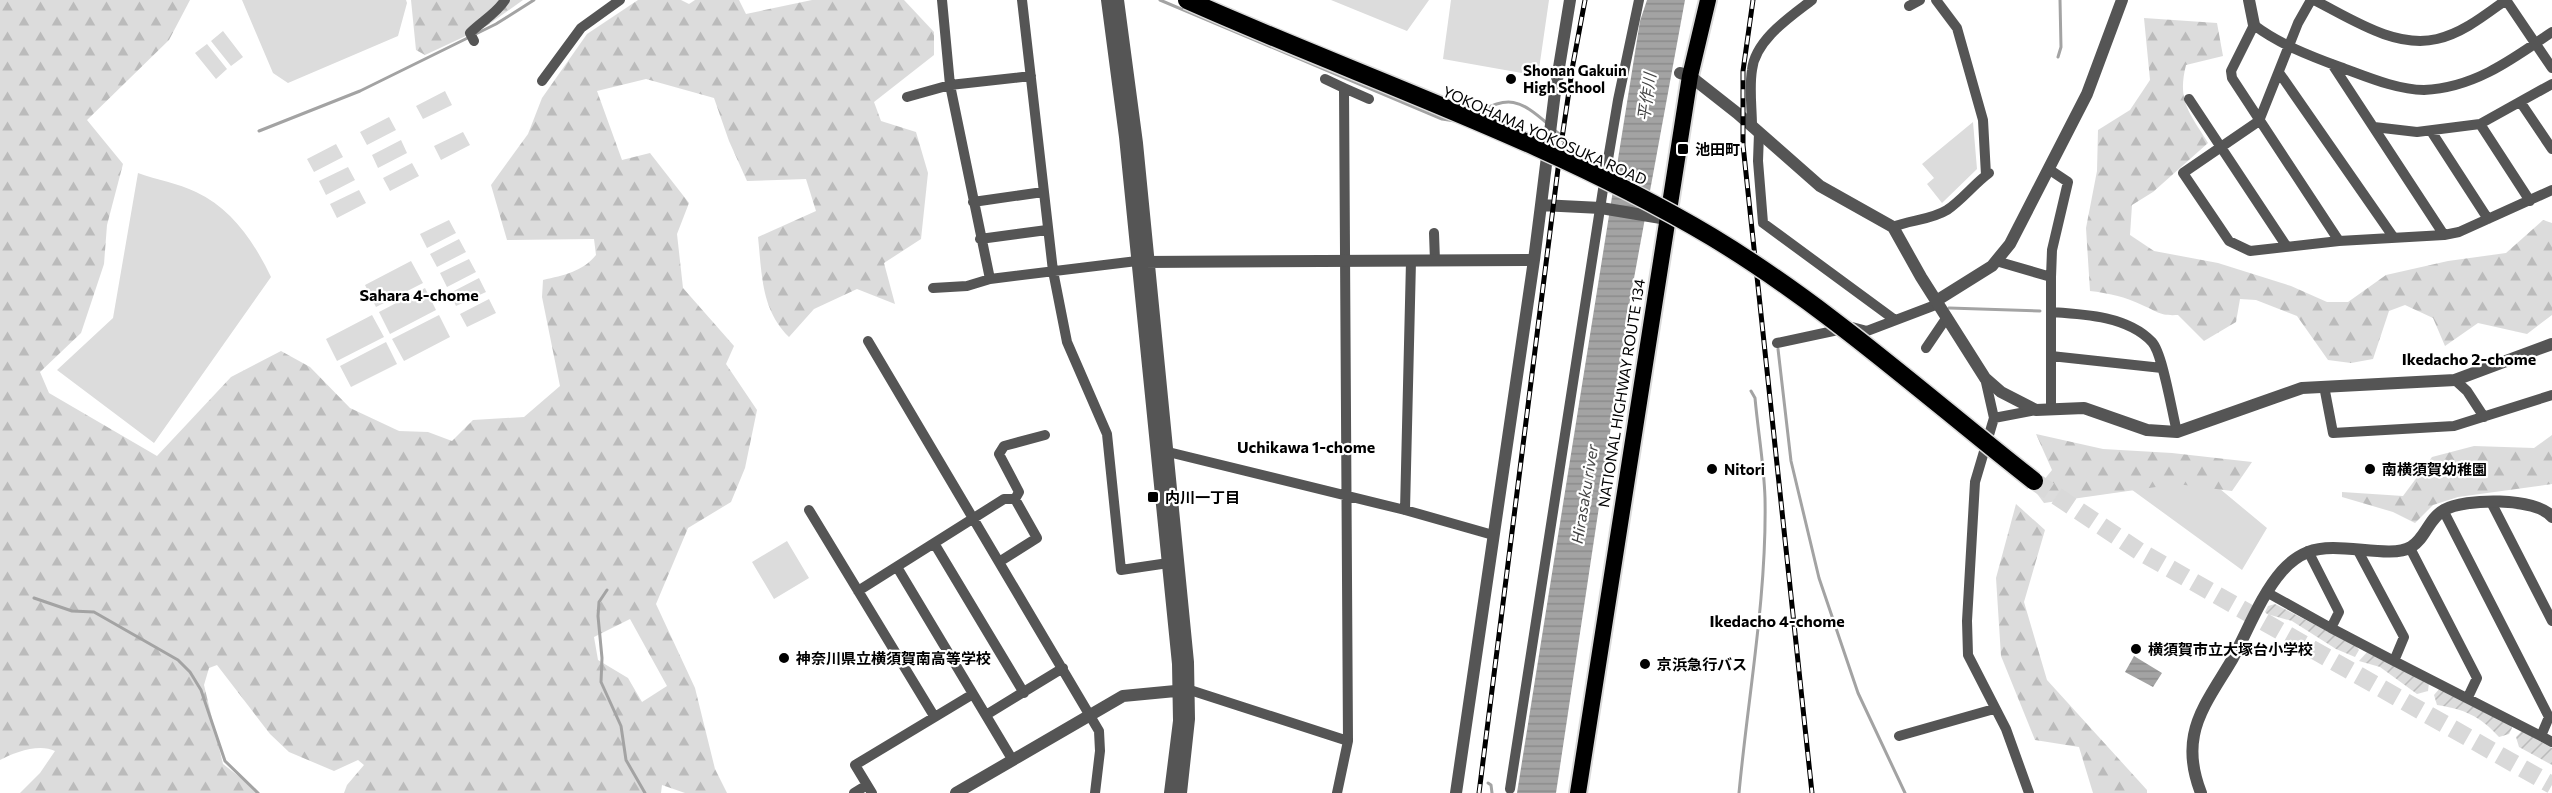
<svg xmlns="http://www.w3.org/2000/svg" width="2552" height="793" viewBox="0 0 2552 793" font-family="Commissioner,'Noto Sans JP',sans-serif">
<defs>
<pattern id="forest-firs" width="22" height="20" patternUnits="userSpaceOnUse" patternTransform="scale(1.5)"><rect width="22" height="20" fill="#dcdcdc"/><path d="M5 1l3.5 6h-7zM16 11l3.5 6h-7z" fill="#bbb"/></pattern>
<pattern id="garden-furrows" width="10" height="10" patternUnits="userSpaceOnUse" patternTransform="scale(1.5)"><rect width="10" height="10" fill="#dcdcdc"/><path d="M-1 1l2-2M0 10L10 0M9 11l2-2" fill="none" stroke="#bbb"/></pattern>
<pattern id="water-rules" width="6" height="5" patternUnits="userSpaceOnUse" patternTransform="scale(1.5)"><rect width="6" height="5" fill="#a3a3a3"/><path d="M0 2.5h6" fill="none" stroke="#8b8b8b"/></pattern>
</defs>
<rect width="100%" height="100%" fill="#fff"/>
<path fill="#dcdcdc" d="M242 0H406L407 3 398 36 288 83 273 73Z
M1331 0H1429L1407 31Z
M1451 0H1549L1538 76 1443 59Z
M223 31 243 57 231 66 211 41Z
M207 44 227 69 216 79 195 53Z
M445 91 452 105 423 119 416 106Z
M389 117 396 130 367 145 360 132Z
M1973 122 1977 169 1942 203 1927 184 1934 178 1922 164Z
M463 132 470 145 441 160 434 146Z
M401 140 407 153 378 168 372 155Z
M336 144 343 157 314 172 307 159Z
M412 163 419 176 390 191 383 178Z
M348 167 355 180 326 195 319 181Z
M138 173C157 180 178 183 196 192 232 209 254 242 271 277L154 443 57 370 113 318Z
M359 190 366 203 337 218 330 204Z
M449 220 456 233 427 248 420 234Z
M459 239 466 252 437 267 430 254Z
M469 259 476 272 447 287 440 273Z
M411 261 423 283 376 307 365 285Z
M479 278 486 292 456 306 450 293Z
M425 288 436 310 390 334 379 312Z
M489 299 496 313 467 327 460 314Z
M372 315 384 337 337 361 326 339Z
M439 315 450 337 404 361 392 339Z
M386 342 397 364 351 387 340 366Z
M2102 468 2208 479 2267 528 2242 570Z
M787 541 809 578 774 599 752 562Z"/>
<path fill="url(#forest-firs)" fill-rule="evenodd" d="M0 0H190L169 40 87 120 123 164 107 225 104 264 81 333 40 372 49 393 157 456 231 377 281 351 310 367 350 408 399 431 428 432 452 441 473 420 524 417 560 386 542 297 543 280C564 275 582 272 596 255L594 239 507 240 491 185 528 134 542 98 587 34 638 0H681L689 4 695 0H739L746 14 812 0H904L934 32V55L874 102 881 121 916 132 928 173 921 239 884 263 895 304 857 289 814 309 789 337C761 309 762 275 758 237L816 211 806 179 747 181 729 141 714 98 646 79 597 91 622 160 650 153 689 203 677 234 683 288 734 346 726 364 757 410 745 468 731 502 688 528 656 604 695 688 715 769 727 793H685L662 785 661 793H344L347 785 364 765 358 760 334 771 289 752 270 734 217 665 209 668 204 685 223 764 260 793H20L40 773 55 751C40 743 14 752 0 760ZM630 619 667 686 642 702 628 678 598 660 594 637Z
M411 0H523L485 27 425 55 416 50Z
M2144 18 2217 23 2223 56 2186 65C2177 101 2189 112 2208 143L2153 192 2132 205 2130 235 2154 251 2218 263 2291 286 2327 302H2348L2386 275 2448 261 2506 253 2543 220 2552 223V315L2527 334 2478 323 2445 346 2433 318 2405 305 2389 311 2373 359 2351 363 2328 360 2297 316 2256 300 2240 299 2236 322 2204 341 2178 315C2159 316 2159 312 2142 305 2126 297 2108 293 2090 291L2086 228 2097 171 2098 130 2130 110 2150 80Z
M2036 434 2103 449 2172 453 2252 462 2232 491 2177 484 2044 503 2035 491 2052 470Z
M2552 435V484L2458 497 2433 505 2415 523 2393 512 2342 497V492L2403 496 2432 457 2474 446 2534 448Z
M2016 504 2045 530 2024 602 2047 680 2147 790V793H2093L2079 747 2035 740 2001 656 1996 578Z"/>
<path fill="url(#garden-furrows)" d="M2275 604 2356 646 2359 650 2355 657 2336 649 2292 621 2267 614 2265 612 2268 606Z
M2368 651 2429 683 2428 691 2417 694 2380 667 2359 661Z
M2440 688 2511 725 2512 728 2509 734 2499 737C2480 716 2464 709 2437 705L2434 695Z
M2522 731 2552 748V765L2519 747 2516 737Z"/>
<path fill="url(#water-rules)" d="M1647 0H1685L1630 300 1556 793H1517L1640 21Z
M2134 656 2162 673 2153 687 2125 672Z"/>
<g fill="none" stroke-linecap="round" stroke-linejoin="round">
<path stroke="#a3a3a3" stroke-width="3" d="M1160 0 1442 119 1455 121
M2058 57 2061 47 2060 0
M1475 114C1509 95 1519 99 1548 124
M1553 129 1568 141 1583 161
M259 131 360 91 496 24 534 0
M1949 308 2040 311
M1778 349 1791 461 1819 578 1858 693 1905 793
M607 590 599 602 598 616 602 658 601 682 621 726 626 760 645 793
M34 598 72 611 94 612 178 660 190 672 201 690 225 761 258 793
M1488 783 1491 785 1492 793
M1739 793C1748 696 1767 596 1765 498 1764 465 1758 431 1755 398L1751 391"/>
<path stroke="#d9d9d9" stroke-width="18" stroke-dasharray="18 9" stroke-linecap="butt" d="M2034 481 2139 551 2552 785"/>
<defs>
<path id="trunk" d="M1578 793 1690 76 1708 0"/>
</defs>
<use href="#trunk" stroke="#dbdbdb" stroke-width="20"/>
<path stroke="#555" stroke-width="10" d="M942 0 950 85 990 279
M1022 0 1053 271 1067 342 1107 434 1121 570 1175 562
M1936 0 1957 28 1983 120 1986 175
M2311 0 2298 23 2259 121 2183 173 2229 241 2250 251 2339 241 2444 235 2459 232 2552 190
M2314 0C2350 18 2395 49 2437 39 2463 33 2485 15 2506 0
M2506 0 2552 68
M1909 6 1920 0
M474 41 470 33C481 22 497 13 505 0
M2332 64 2444 235
M2280 74 2394 238
M1325 79 1344 88
M542 81 581 28 620 0
M907 97 950 85 1031 76
M2189 99 2287 247
M2521 103 2552 149
M2480 124 2530 201
M1752 127C1752 108 1749 88 1752 70 1755 40 1790 17 1812 0
M2374 127 2417 132 2480 124 2552 84
M2431 131 2488 219
M1759 133 1758 161 1763 223 1895 320
M2050 170 2068 182 2052 250 2051 277
M973 202 1043 192
M1893 227C1910 220 1931 220 1947 210 1962 200 1974 184 1989 173
M1434 233 1435 261
M980 239 1047 230
M2339 241 2232 78 2231 71 2254 25C2279 44 2310 56 2340 67 2365 76 2397 90 2424 90 2474 88 2513 59 2552 32
M1996 261 2051 277V407
M933 288 967 286 990 279 1137 261
M2051 312C2083 314 2128 316 2152 342 2163 354 2172 413 2177 432
M868 341 1099 731 1100 751 1095 793
M1777 343 1852 327 1867 331 1938 304
M1926 348 1947 317
M2051 356 2162 368
M1985 378 1994 418
M2455 380 2467 391 2484 417
M2324 386 2333 433 2454 426 2552 395
M1160 450 1405 510 1493 535
M1015 499 1019 492 999 454 1004 446 1045 435
M2491 502 2552 621
M809 510 934 716
M1405 510 1411 261
M2443 510 2549 717 2541 736 2552 742
M934 543 1024 693
M2410 548 2477 678 2468 697
M2357 549 2404 637 2394 661 2541 736
M2308 551 2339 612 2331 628 2394 661
M897 567 1012 759
M858 591 1004 499H1015L1037 538 999 562
M2268 593 2331 628
M1190 690 1348 741
M986 715 1063 668
M1899 736 1994 709
M1510 789 1604 183 1618 100 1639 0
M854 793 867 785
M872 793 855 765 973 694
M1337 793 1348 741 1344 88 1369 99
M2029 793 2006 729 1968 655 1967 621 1975 482 1994 418 2036 410"/>
<path stroke="#555" stroke-width="12" d="M1107 0 1125 137 1178 664 1179 721 1170 793
M1118 0 1137 143 1188 662 1189 719 1181 793
M2249 0 2254 25
M1680 73 1690 76 1737 113 1820 186 1893 227 1921 277 1985 378 2001 392 2036 410 2084 408 2147 430 2177 432 2302 388 2455 380 2552 344
M1541 205 1555 92 1570 0
M1142 262 1534 260 1541 205 1601 208 1667 219
M1936 301 1992 266 2010 244 2087 94 2122 0
M956 793 1123 696 1186 690
M1456 793 1534 260
M2201 793C2194 775 2190 755 2194 735 2199 708 2220 681 2233 658 2248 630 2261 595 2282 571 2289 563 2298 556 2308 552 2337 540 2389 560 2411 547 2426 538 2428 519 2444 510 2464 498 2537 497 2552 517"/>
<use href="#trunk" stroke="#000" stroke-width="16"/>
<defs>
<path id="rail" d="M1753 0 1743 71V145L1812 793
M1479 793 1561 145 1573 64 1585 0"/>
</defs>
<use href="#rail" stroke="#000" stroke-width="5"/>
<use href="#rail" stroke="#fff" stroke-width="3" stroke-dasharray="9" stroke-linecap="butt"/>
<defs>
<path id="motorway-bridge" d="M1187 0C1362 78 1547 139 1712 237 1828 307 1928 398 2034 481"/>
</defs>
<use href="#motorway-bridge" stroke="#dbdbdb" stroke-width="21" stroke-linecap="butt"/>
<use href="#motorway-bridge" stroke="#000" stroke-width="18"/>
</g>
<g fill="#000" stroke="#fff" stroke-width="2">
<circle cx="1511" cy="79" r="6"/>
<rect x="1677" y="143" width="12" height="12" rx="3"/>
<circle cx="1712" cy="469" r="6"/>
<circle cx="2370" cy="469" r="6"/>
<rect x="1147" y="491" width="12" height="12" rx="3"/>
<circle cx="2136" cy="649" r="6"/>
<circle cx="784" cy="658" r="6"/>
<circle cx="1645" cy="664" r="6"/>
</g>
<g text-anchor="middle" dominant-baseline="central" stroke-width="4.5" stroke-linejoin="round" paint-order="stroke">
<g font-size="15" font-weight="bold" fill="#000" stroke="#fff" text-anchor="start">
<text x="1523" y="70">Shonan Gakuin<tspan x="1523" dy="17">High School</tspan></text>
<text x="1695" y="149">池田町</text>
<text x="1724" y="469">Nitori</text>
<text x="2382" y="469">南横須賀幼稚園</text>
<text x="1165" y="497">内川一丁目</text>
<text x="2148" y="649">横須賀市立大塚台小学校</text>
<text x="796" y="658">神奈川県立横須賀南高等学校</text>
<text x="1657" y="664">京浜急行バス</text>
</g>
<g font-size="15" fill="#000" stroke="#fff">
<text transform="translate(1545 135) rotate(24)">YOKOHAMA YOKOSUKA ROAD</text>
<text transform="translate(1621 393) rotate(-81)">NATIONAL HIGHWAY ROUTE 134</text>
</g>
<g font-size="16" font-style="italic" fill="#444" stroke="#fff">
<text transform="translate(1646 97) rotate(-82)">平作川</text>
<text transform="translate(1584 494) rotate(-81)">Hirasaku river</text>
</g>
<g font-size="16" font-weight="bold" fill="#000" stroke="#fff">
<text x="419" y="294">Sahara 4-chome</text>
<text x="2469" y="358">Ikedacho 2-chome</text>
<text x="1306" y="446">Uchikawa 1-chome</text>
<text x="1777" y="620">Ikedacho 4-chome</text>
</g>
</g>
</svg>
